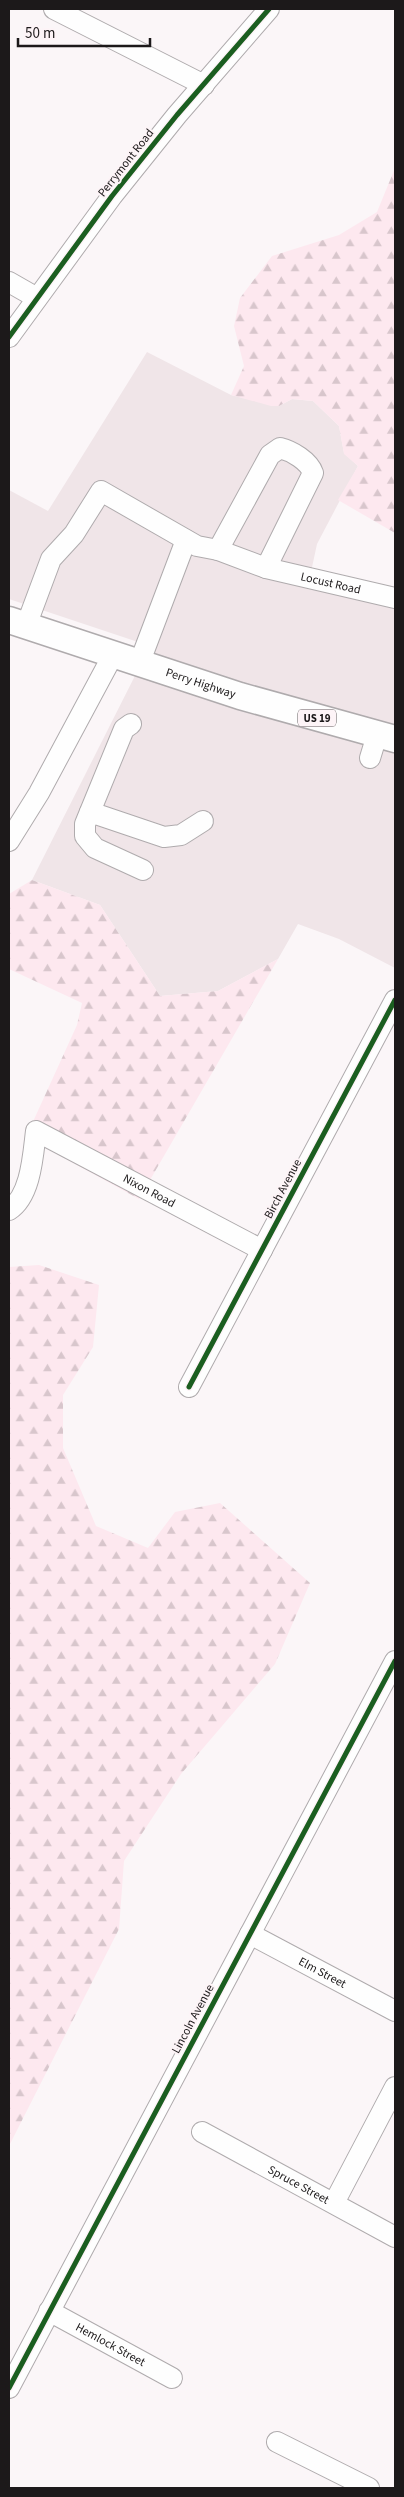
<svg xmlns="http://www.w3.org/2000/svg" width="404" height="2497" viewBox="0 0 404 2497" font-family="'Source Sans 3',sans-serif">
<defs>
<pattern id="forest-firs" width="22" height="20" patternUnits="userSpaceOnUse" patternTransform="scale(1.25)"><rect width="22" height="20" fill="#fde8ef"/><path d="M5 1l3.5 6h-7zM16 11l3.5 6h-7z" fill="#d8c6cc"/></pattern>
</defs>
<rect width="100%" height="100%" fill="#fbf6f8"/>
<path fill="#f0e5e8" d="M147 352 231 395 279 406 292 399 313 401 339 426 344 453 358 466 317 544 308 586 395 607V968L339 939 298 924 278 959 218 991 160 996 100 905 32 880 150 646 9 599V490L48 511Z"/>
<path fill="url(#forest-firs)" d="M395 168V533L338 500 358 466 344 454 339 426 313 401 292 399 279 406H271L231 395 244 366 234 326 240 298 272 256 339 235 377 212Z
M32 880 100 905 160 996 218 991 278 959 139 1199 26 1137 77 1025 82 1003 9 969V894Z
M39 1265 99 1285 93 1347 63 1395V1448L96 1526 148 1548 175 1512 220 1503 310 1583 275 1664 181 1774 124 1861 119 1929 9 2146V1267Z"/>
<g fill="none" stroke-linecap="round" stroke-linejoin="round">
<defs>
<g id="minor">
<path d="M54 9 204 85"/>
<path d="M9 282 37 298"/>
<path d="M9 337 112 196 177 115 269 9"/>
<path d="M218 550 270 455 280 448C292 451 309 461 313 473L266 568"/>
<path id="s1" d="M26 626 51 559 74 534 101 491 197 546 218 550 266 568 395 598"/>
<path d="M139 664 186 540"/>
<path d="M131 724 124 729 85 824V836L95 848 143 870"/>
<path d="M370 758 377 735"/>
<path d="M90 812 164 837 181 835 203 821"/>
<path d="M9 841 39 793 113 655"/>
<path id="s2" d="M9 1210C31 1196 33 1155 36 1131L262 1250"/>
<path d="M189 1387 395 1000"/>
<path id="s3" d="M250 1934 395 2011"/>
<path id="s4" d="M202 2132 395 2237"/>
<path d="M334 2203 395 2087"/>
<path id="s5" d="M49 2311 172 2378"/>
<path d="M9 2388 395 1661"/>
<path d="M277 2442 369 2488"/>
</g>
<g id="major">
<path id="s6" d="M9 620 240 696 395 739"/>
</g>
</defs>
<use href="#minor" stroke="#afabad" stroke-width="22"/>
<use href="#major" stroke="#afabad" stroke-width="29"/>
<use href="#minor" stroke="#fefefe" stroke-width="20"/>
<use href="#major" stroke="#fefefe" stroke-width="26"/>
<defs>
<path id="cycleway" d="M9 337 112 196 177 115 269 9
M189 1387 395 1000
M9 2388 395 1661"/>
</defs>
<use href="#cycleway" stroke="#fdf4f7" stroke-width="8"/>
<use href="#cycleway" stroke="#1b5e20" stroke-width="5"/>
</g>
<g text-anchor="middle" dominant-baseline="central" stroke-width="4" stroke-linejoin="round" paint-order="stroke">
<rect fill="#fdf4f7" stroke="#605b5c" stroke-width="1" x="298" y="709.5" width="38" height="17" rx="4"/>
<g font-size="11" font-weight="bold" fill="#1c191a">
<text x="317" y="718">US 19</text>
</g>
<g font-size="12" fill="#1c191a" stroke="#fdf4f7">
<text transform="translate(126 163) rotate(-52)">Perrymont Road</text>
<text stroke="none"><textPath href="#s1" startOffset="406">Locust Road</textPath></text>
<text stroke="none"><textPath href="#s6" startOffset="202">Perry Highway</textPath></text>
<text transform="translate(283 1189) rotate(-62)">Birch Avenue</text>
<text stroke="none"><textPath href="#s2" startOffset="214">Nixon Road</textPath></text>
<text stroke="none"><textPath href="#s3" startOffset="82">Elm Street</textPath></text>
<text transform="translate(193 2019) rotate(-62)">Lincoln Avenue</text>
<text stroke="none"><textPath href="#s4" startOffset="110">Spruce Street</textPath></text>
<text stroke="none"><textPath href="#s5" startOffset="70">Hemlock Street</textPath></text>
</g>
</g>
<rect width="404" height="2497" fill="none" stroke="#1c191a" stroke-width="20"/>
<path d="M18 38v8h132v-8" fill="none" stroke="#1c191a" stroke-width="2.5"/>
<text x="25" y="38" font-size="15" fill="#1c191a" stroke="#fdf4f7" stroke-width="4" paint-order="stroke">50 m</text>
</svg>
